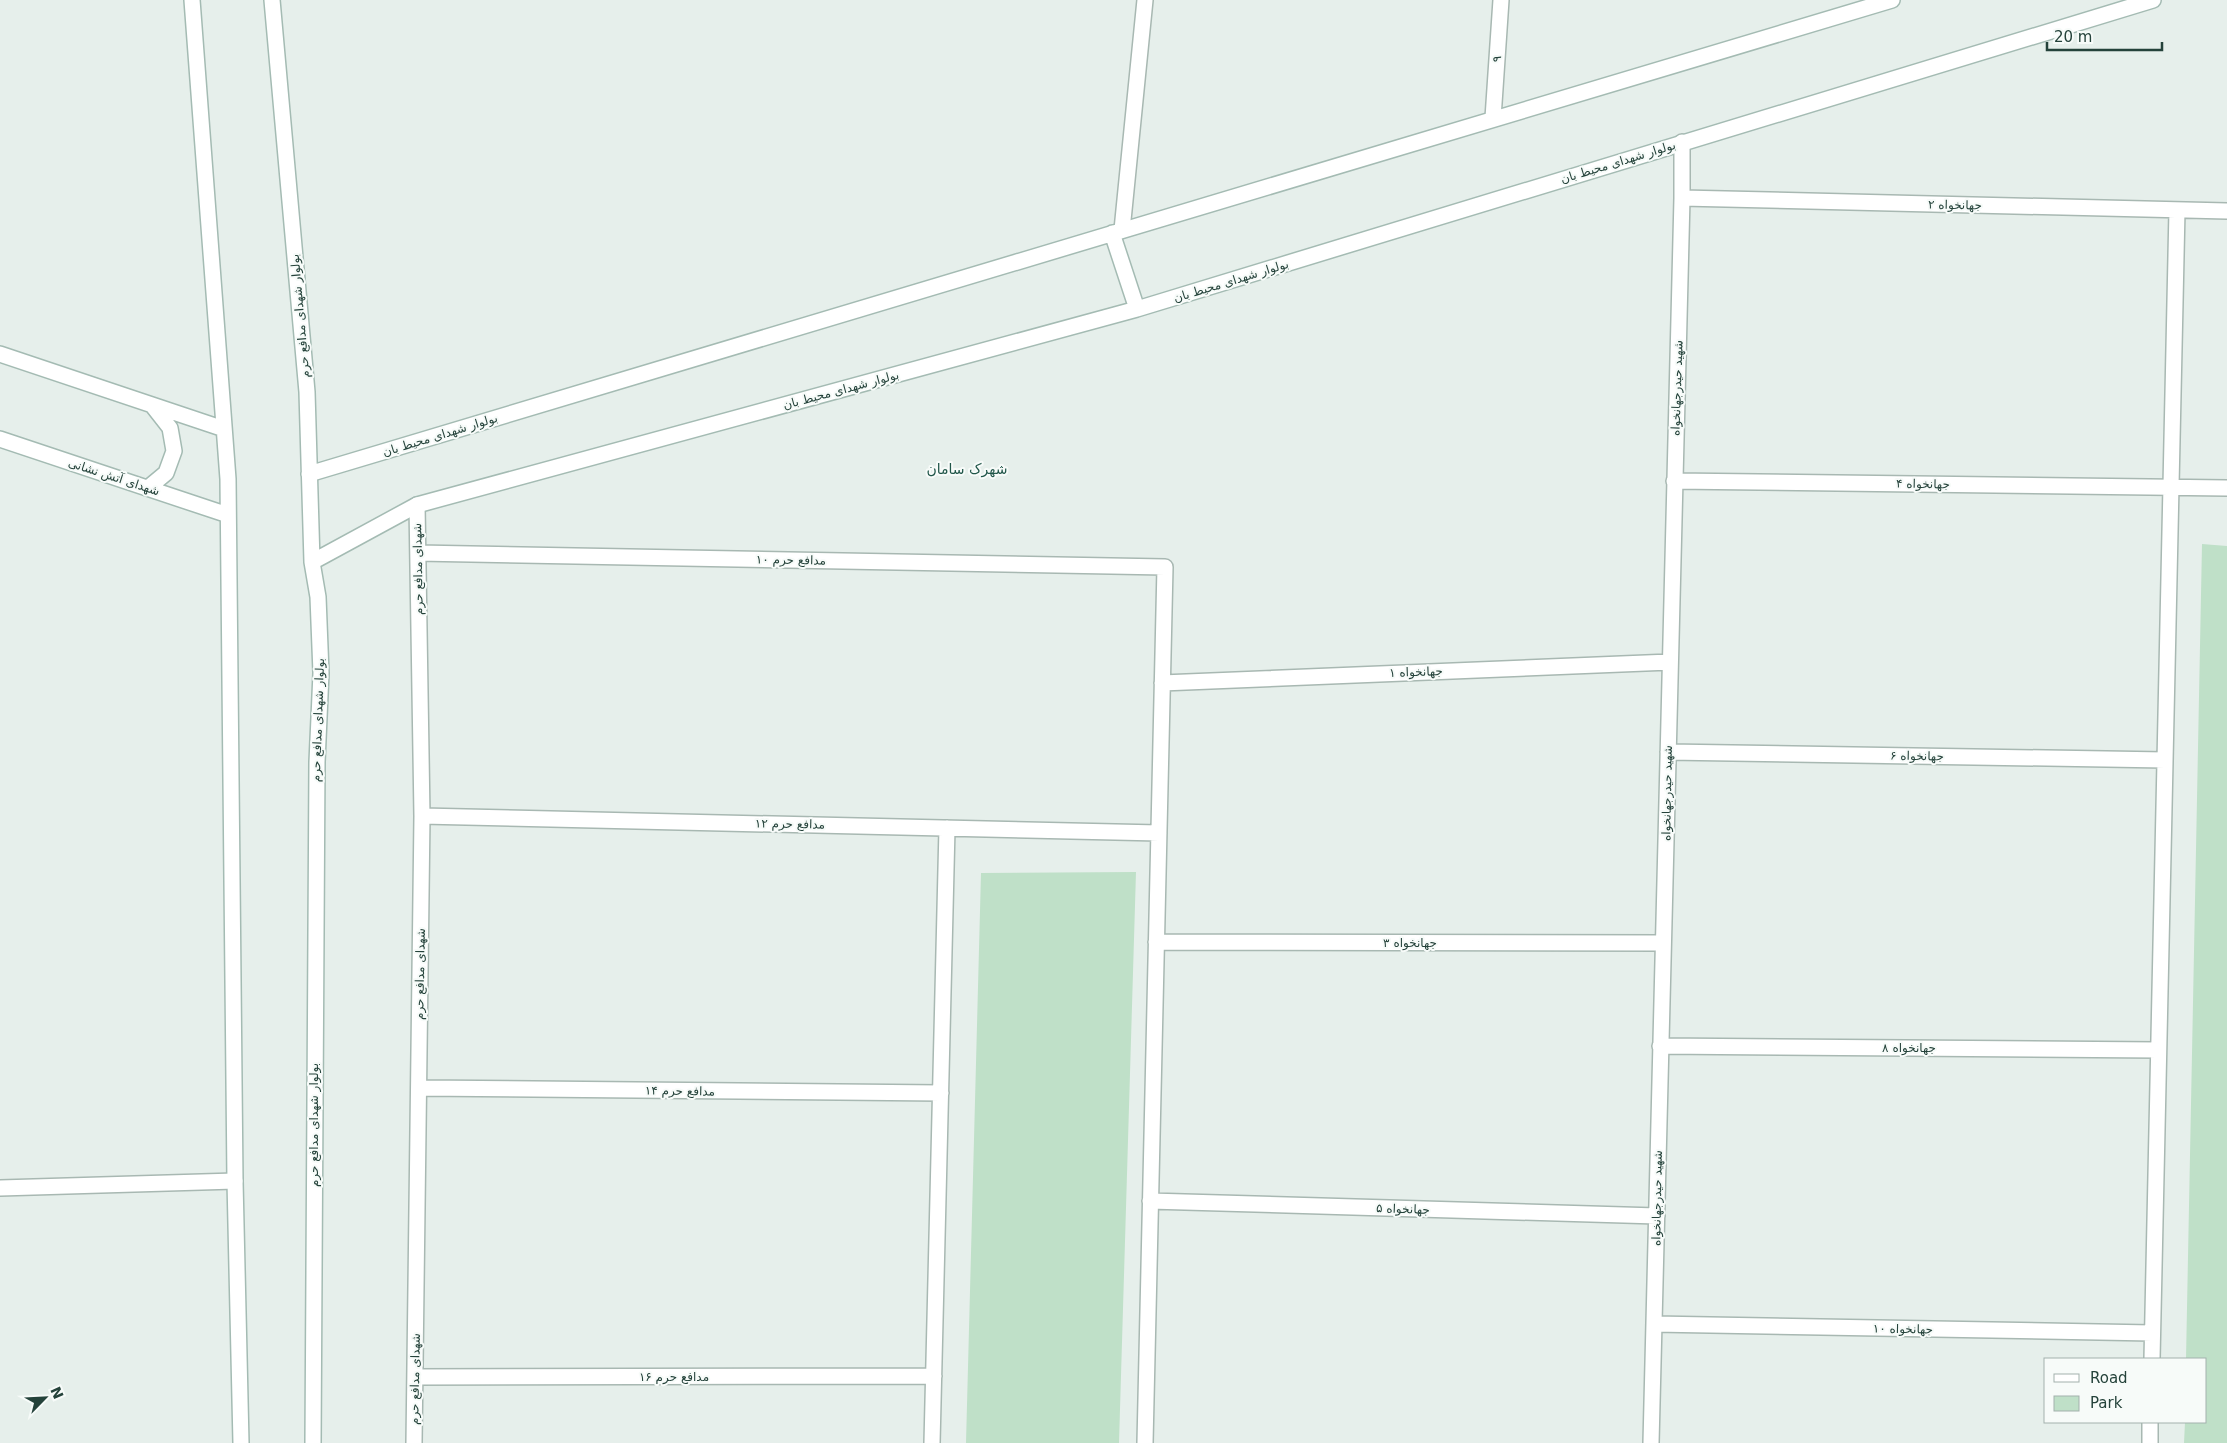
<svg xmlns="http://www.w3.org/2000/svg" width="2227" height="1443" viewBox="0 0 2227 1443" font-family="'DejaVu Sans',Vazirmatn,sans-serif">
<rect width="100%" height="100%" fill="#e6efeb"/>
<path fill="#bfe0c8" d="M2202 544 2227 546V1443H2184L2185 1422H2206V1359H2186Z
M1136 872 1119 1443H966L981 873Z"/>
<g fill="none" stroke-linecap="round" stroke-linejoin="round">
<defs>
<path id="street" d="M1493 118 1501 0
M1682 198 2227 211
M1122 230 1145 0
M1674 481 2227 488
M418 553 1165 567 1145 1443
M1162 683 1670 662
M1668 752 2165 760
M422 816 1159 833
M1156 942 1663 943
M1660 1046 2158 1050
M419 1088 941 1093
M0 1188 235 1181
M1150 1201 1657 1216
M1654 1324 2152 1333
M2152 1359 2177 210
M415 1377 934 1376
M414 1443 422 816 417 505
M932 1443 947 828
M1651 1443 1682 198V142
M2150 1443V1422"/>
<path id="secondary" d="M192 0 228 479 235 1181 241 1443
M272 0 307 392 312 562 318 597 321 673 317 762 313 1443
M1112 233 1137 309
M0 354 224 429
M0 439 228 515
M309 474 1892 0
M148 488 166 473 174 451 170 428 152 405
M312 562 417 505 1137 309 2153 0"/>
</defs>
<use href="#street" stroke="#a8b8b2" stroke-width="18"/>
<use href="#secondary" stroke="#a4bbb3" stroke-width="18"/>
<use href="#street" stroke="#fff" stroke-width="15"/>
<use href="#secondary" stroke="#fff" stroke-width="15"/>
</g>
<g text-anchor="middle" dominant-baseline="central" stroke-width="4" stroke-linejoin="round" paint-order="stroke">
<g font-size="12" fill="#24423a" stroke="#f7fbf9">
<text transform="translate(1497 59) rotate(-86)">۹</text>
<text transform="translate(1618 162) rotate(-17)">بولوار شهدای محیط بان</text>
<text transform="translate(1955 205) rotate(1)">جهانخواه ۲</text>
<text transform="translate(1231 281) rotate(-17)">بولوار شهدای محیط بان</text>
<text transform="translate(300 316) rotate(-95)">بولوار شهدای مدافع حرم</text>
<text transform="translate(1677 388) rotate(-88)">شهید حیدرجهانخواه</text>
<text transform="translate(841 390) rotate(-15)">بولوار شهدای محیط بان</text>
<text transform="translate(440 435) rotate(-17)">بولوار شهدای محیط بان</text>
<text transform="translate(114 477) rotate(18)">شهدای آتش نشانی</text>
<text transform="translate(1923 484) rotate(1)">جهانخواه ۴</text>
<text transform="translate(791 560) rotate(1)">مدافع حرم ۱۰</text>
<text transform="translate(418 569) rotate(-91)">شهدای مدافع حرم</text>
<text transform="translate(1416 672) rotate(-2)">جهانخواه ۱</text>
<text transform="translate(318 720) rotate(-88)">بولوار شهدای مدافع حرم</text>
<text transform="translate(1917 756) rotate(1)">جهانخواه ۶</text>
<text transform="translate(1667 793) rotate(-89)">شهید حیدرجهانخواه</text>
<text transform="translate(790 824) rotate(1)">مدافع حرم ۱۲</text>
<text x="1410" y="943">جهانخواه ۳</text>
<text transform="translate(420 974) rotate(-89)">شهدای مدافع حرم</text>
<text x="1909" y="1048">جهانخواه ۸</text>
<text transform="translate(680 1091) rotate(1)">مدافع حرم ۱۴</text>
<text transform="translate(314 1125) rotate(-90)">بولوار شهدای مدافع حرم</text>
<text transform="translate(1657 1198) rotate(-89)">شهید حیدرجهانخواه</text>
<text transform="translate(1403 1209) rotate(2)">جهانخواه ۵</text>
<text transform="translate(1903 1329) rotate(1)">جهانخواه ۱۰</text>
<text x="674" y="1377">مدافع حرم ۱۶</text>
<text transform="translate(415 1379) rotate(-89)">شهدای مدافع حرم</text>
</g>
<g font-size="14" fill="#1f5548" stroke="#f7fbf9">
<text x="967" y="469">شهرک سامان</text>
</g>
</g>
<rect x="2044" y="1358" width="162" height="65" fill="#f7fbf9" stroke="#a3b1ad"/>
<rect x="2054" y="1374" width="25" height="8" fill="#ffffff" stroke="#a3b1ad"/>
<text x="2090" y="1383" font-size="15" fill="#24423a">Road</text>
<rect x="2054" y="1396" width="25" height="15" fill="#bfe0c8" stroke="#a3b1ad"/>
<text x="2090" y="1408" font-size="15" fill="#24423a">Park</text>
<g transform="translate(45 1398) rotate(66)" stroke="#f7fbf9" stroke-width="4" paint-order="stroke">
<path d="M0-4L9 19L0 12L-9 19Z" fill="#24423a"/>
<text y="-8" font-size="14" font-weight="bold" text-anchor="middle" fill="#24423a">N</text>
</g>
<path d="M2047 42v8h115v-8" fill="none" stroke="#24423a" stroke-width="2.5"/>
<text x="2054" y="42" font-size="15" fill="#24423a" stroke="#f7fbf9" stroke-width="4" paint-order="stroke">20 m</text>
</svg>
